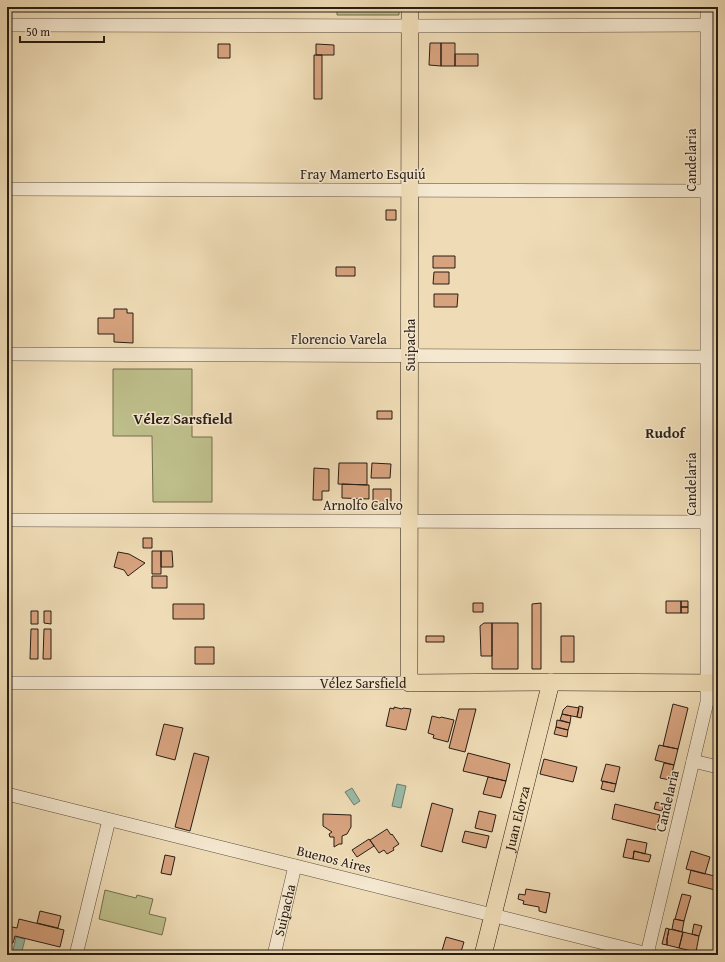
<svg xmlns="http://www.w3.org/2000/svg" width="725" height="962" viewBox="0 0 725 962" font-family="'Gentium Book Plus',serif">
<rect width="100%" height="100%" fill="#efdcb6"/>
<filter id="stains"><feTurbulence type="fractalNoise" baseFrequency=".005" numOctaves="4"/><feColorMatrix values="0 0 0 0 .2 0 0 0 0 .09 0 0 0 0 .02 0 0 0 .5 -.17"/></filter>
<radialGradient id="worn" r=".72"><stop offset=".6" stop-color="#630" stop-opacity="0"/><stop offset="1" stop-color="#630" stop-opacity=".3"/></radialGradient>
<path fill="#bebf8b" stroke="#746e4f" d="M337 7H399V15H337Z
M113 369H192V437H212V502H153L152 436H113Z
M105 890 136 898 137 895 153 899 149 914 166 918 162 935 99 919Z"/>
<path fill="#9abcaa" stroke="#6d7c6e" d="M397 784 406 786 401 808 392 806Z
M352 788 360 801 354 805 345 792Z
M16 937 25 939 21 955H12Z"/>
<path fill="#d7a37f" stroke="#291d13" d="M430 43H441V66L429 65Z
M441 43H455V66H441Z
M218 44H230V58H218Z
M316 44 334 45V55H316Z
M455 54H478V66H455Z
M314 55H322V99H314Z
M386 210H396V220H386Z
M433 256H455V268H433Z
M336 267H355V276H336Z
M434 272H449V284H433Z
M434 294H458L457 307H434Z
M114 309H127V313H133V343L114 342V334H98V318H114Z
M377 411H392V419H377Z
M339 463H367V485L338 484Z
M372 463 391 464 390 478H371Z
M314 468 329 469V491H322V500H313Z
M342 484 369 485V499L342 498Z
M373 489H391V506H373Z
M143 538H152V548H143Z
M152 551H161V574H152Z
M161 551H172L173 567H161Z
M118 552 129 554 145 563 128 576 124 570 114 567Z
M152 576H167V588H152Z
M666 601H681V613H666Z
M681 601H688V607H681Z
M473 603H483V612H473Z
M541 603V669H532V604Z
M173 604H204V619H173Z
M681 607H688V613H681Z
M31 611H38V624H31Z
M44 611H51V624L44 623Z
M484 623H492V656H481L480 626Z
M492 623H518V669H492Z
M31 629H38V659H30Z
M44 629H51V659H43Z
M426 636H444V642H426Z
M561 636H574V662H561Z
M195 647H214V664H195Z
M673 704 688 708 678 749 663 746Z
M567 706 579 708 577 717 562 714 563 710Z
M579 706 583 707 581 718 577 717Z
M394 707 402 709 403 708 411 709 406 730 386 726 390 708 394 709Z
M459 709H476L465 752 449 748Z
M562 714 571 716 570 723 560 720Z
M432 716 440 718 441 717 454 720 448 742 433 738 434 735 428 733Z
M557 720 570 723 568 730 556 727Z
M164 724 183 728 175 760 156 755Z
M556 727 568 730 567 737 554 734Z
M659 745 678 749 674 765 655 760Z
M194 753 209 757 190 831 175 827Z
M468 753 510 764 506 781 463 771Z
M544 759 577 767 573 782 540 774Z
M664 763 674 765 670 780 660 778Z
M606 764 620 767 616 784 601 781Z
M488 777 506 781 501 798 483 794Z
M603 781 616 784 614 792 601 789Z
M656 802 664 804 662 811 654 809Z
M432 803 453 809 442 852 421 846Z
M615 804 660 815 656 830 612 819Z
M479 811 496 815 492 832 475 828Z
M323 814 351 815V827L347 834 342 836V844H339L334 847V837H330L329 834 332 832 323 826Z
M387 829 391 835 392 834 399 844 393 848 394 850 387 854 384 850 379 853 370 840Z
M465 831 489 836 486 848 462 842Z
M369 839 374 846 357 857 352 850Z
M627 839 647 843 645 854 634 851 633 859 623 857Z
M634 851 651 855 649 862 633 859Z
M691 851 710 857 705 874 686 869Z
M165 855 175 857 171 875 161 873Z
M691 870 718 877 715 890 688 883Z
M526 889 550 893 546 913 539 911V907L523 904 524 901 518 899 519 894 525 895Z
M682 894 691 896 684 921 675 919Z
M40 911 61 916 58 928 37 923Z
M19 919 64 930 60 947 15 936 13 943 7 942V926L17 928Z
M674 919 684 921 682 932 672 929Z
M694 924 702 926 699 936 692 934Z
M666 928 669 929 667 939V945L662 944Z
M669 929 683 932 679 948 667 945V939Z
M683 932 699 936 696 952 679 948Z
M446 937 464 942 460 955 441 954Z
M555 951 562 953 561 955 555 954Z"/>
<g fill="none" stroke-linecap="round" stroke-linejoin="round">
<defs>
<g id="minor">
<path d="M7 25 410 26 718 25"/>
<path d="M7 189 718 191"/>
<path d="M7 354 718 357"/>
<path d="M7 520 718 522"/>
<path id="s1" d="M7 683H409"/>
<path d="M693 761 718 767"/>
<path d="M7 794 652 955"/>
<path d="M647 954 707 702V7"/>
<path d="M76 955 109 820"/>
<path id="s2" d="M274 955 295 866"/>
</g>
<g id="major">
<path d="M410 7 409 683 551 682 718 683"/>
<path id="s3" d="M483 955 551 682"/>
</g>
</defs>
<use href="#minor" stroke="#5a4d3c" stroke-width="14"/>
<use href="#major" stroke="#291d13" stroke-width="18"/>
<use href="#minor" stroke="#f5e8d0" stroke-width="13"/>
<use href="#major" stroke="#efdcb6" stroke-width="17"/>
</g>
<g text-anchor="middle" dominant-baseline="central" stroke-width="3" stroke-linejoin="round" paint-order="stroke">
<g font-size="14" fill="#291d13" stroke="#f5e8d0">
<text transform="translate(691 160) rotate(-90)">Candelaria</text>
<text x="363" y="174">Fray Mamerto Esquiú</text>
<text x="339" y="339">Florencio Varela</text>
<text transform="translate(410 345) rotate(-90)">Suipacha</text>
<text transform="translate(691 484) rotate(-90)">Candelaria</text>
<text x="363" y="505">Arnolfo Calvo</text>
<text stroke="none"><textPath href="#s1" startOffset="356">Vélez Sarsfield</textPath></text>
<text transform="translate(667 801) rotate(-77)">Candelaria</text>
<text stroke="none"><textPath href="#s3" startOffset="141">Juan Elorza</textPath></text>
<text transform="translate(334 859) rotate(14)">Buenos Aires</text>
<text stroke="none"><textPath href="#s2" startOffset="46">Suipacha</textPath></text>
</g>
<g font-size="15" font-weight="bold" fill="#291d13" stroke="#f5e8d0">
<text x="183" y="418">Vélez Sarsfield</text>
<text x="665" y="432">Rudof</text>
</g>
</g>
<rect width="725" height="962" fill="none" stroke="#efdcb6" stroke-width="24"/>
<rect x="8" y="8" width="709" height="946" fill="none" stroke="#291d13" stroke-width="2"/>
<rect x="12" y="12" width="701" height="938" fill="none" stroke="#291d13"/>
<path d="M20 36v6h84v-6" fill="none" stroke="#291d13" stroke-width="2"/>
<text x="26" y="36" font-size="12" fill="#291d13" stroke="#f5e8d0" stroke-width="3" paint-order="stroke">50 m</text>
<rect width="100%" height="100%" filter="url(#stains)"/>
<rect width="100%" height="100%" fill="url(#worn)"/>
</svg>
